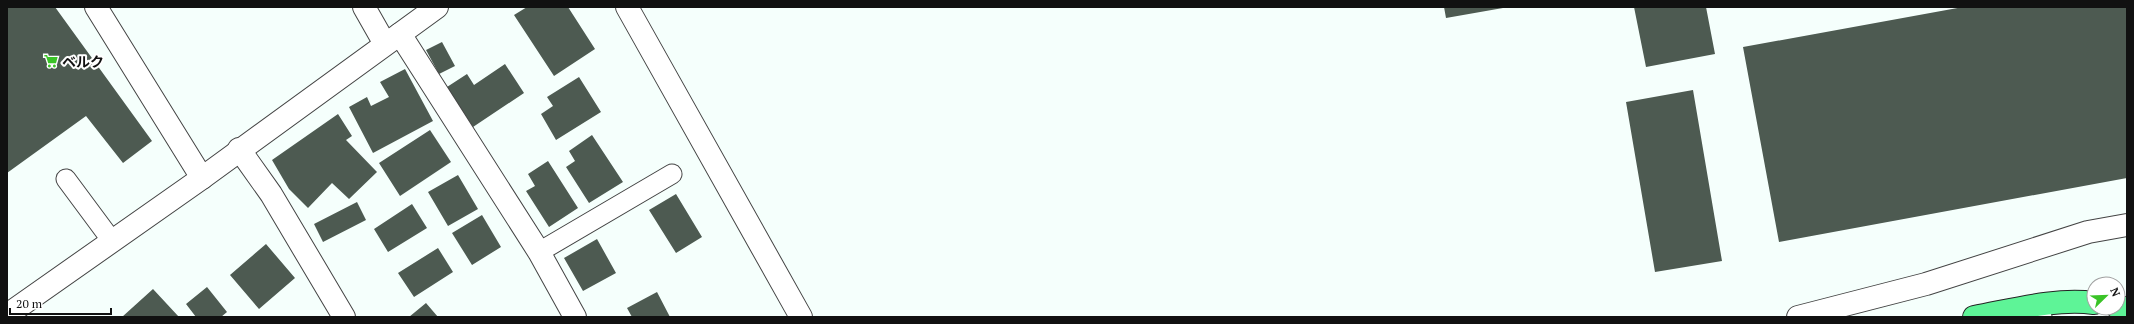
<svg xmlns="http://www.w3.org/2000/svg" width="2134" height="324" viewBox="0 0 2134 324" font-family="'PT Serif','Noto Sans JP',serif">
<rect width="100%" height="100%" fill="#f5fffc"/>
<path fill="#4d5a51" d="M7 7H55L152 141 123 163 86 116 7 173Z
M527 7H568L595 49 554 76 514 15Z
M1444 7H1503V8L1446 18Z
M1634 7H1706L1715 54 1646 67Z
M1963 7H2127V178L1779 242 1743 47Z
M442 42 455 66 439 74 426 50Z
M505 64 524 93 473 127 447 87 467 74 474 85Z
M405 69 433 121 373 153 349 107 367 97 371 106 389 97 380 82Z
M579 77 601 112 556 140 541 114 553 106 547 97Z
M1693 90 1722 261 1655 272 1626 102Z
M338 114 352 136 346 140 377 172 349 199 332 183 308 208 289 189 272 160Z
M430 130 451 162 400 196 379 163Z
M592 135 623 182 589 203 566 167 575 161 569 151Z
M548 161 578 208 549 227 526 191 535 186 528 174Z
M458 175 478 209 448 226 428 192Z
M676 194 702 237 676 253 649 210Z
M357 202 366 220 323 242 314 224Z
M412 204 427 228 388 252 374 229Z
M482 215 501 247 472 265 452 233Z
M597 239 616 273 583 291 564 258Z
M266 244 295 278 259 309 230 275Z
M438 248 453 272 414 297 398 273Z
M207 287 227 312 221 317H196L186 304Z
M153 289 179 317H122Z
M657 292 670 317H632L627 308Z
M426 303 438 317H409Z"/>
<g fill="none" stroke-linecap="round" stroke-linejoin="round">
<defs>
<path id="service" d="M66 179 112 241
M539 252 672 174
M2021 309 2042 317"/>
<path id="minor" d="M96 7 202 178
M364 7 385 44
M400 34 539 252 575 317
M239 149 271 194 344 317"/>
<path id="tertiary" d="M627 7 801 317
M7 315 202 178 437 7
M1798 317 1926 284 2088 232 2127 225"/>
<path id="motorway" d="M2118 308H2127
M1974 317C2013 310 2055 298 2094 303"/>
</defs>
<use href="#service" stroke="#444" stroke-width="21"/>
<use href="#minor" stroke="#444" stroke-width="24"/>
<use href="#tertiary" stroke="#444" stroke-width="24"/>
<use href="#motorway" stroke="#222" stroke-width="24"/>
<use href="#service" stroke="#fff" stroke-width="19"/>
<use href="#minor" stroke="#fff" stroke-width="22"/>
<use href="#tertiary" stroke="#fff" stroke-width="22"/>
<use href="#motorway" stroke="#5ef497" stroke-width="22"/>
</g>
<defs>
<symbol id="supermarket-bare" viewBox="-9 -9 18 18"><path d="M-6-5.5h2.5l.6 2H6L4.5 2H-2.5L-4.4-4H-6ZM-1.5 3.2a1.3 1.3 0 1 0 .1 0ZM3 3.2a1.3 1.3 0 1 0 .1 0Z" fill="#3ac327" stroke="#fff" stroke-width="2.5" paint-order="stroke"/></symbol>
</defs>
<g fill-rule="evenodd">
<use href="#supermarket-bare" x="41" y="51" width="20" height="20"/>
</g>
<g text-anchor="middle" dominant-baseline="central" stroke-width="4" stroke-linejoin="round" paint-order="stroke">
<g font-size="14" font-weight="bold" fill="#111" stroke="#fff" text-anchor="start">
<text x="62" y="61">ベルク</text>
</g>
</g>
<rect width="2134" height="324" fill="none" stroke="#111111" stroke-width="16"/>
<g transform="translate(2106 296) rotate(67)"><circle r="19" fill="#ffffff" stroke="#a0a0a0"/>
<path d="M0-3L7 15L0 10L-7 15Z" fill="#3ac327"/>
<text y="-6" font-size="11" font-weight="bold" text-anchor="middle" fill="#111111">N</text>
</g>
<path d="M10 308v6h101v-6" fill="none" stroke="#111111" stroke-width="2"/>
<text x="16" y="308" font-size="12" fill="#111111" stroke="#ffffff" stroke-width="3" paint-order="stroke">20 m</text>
</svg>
